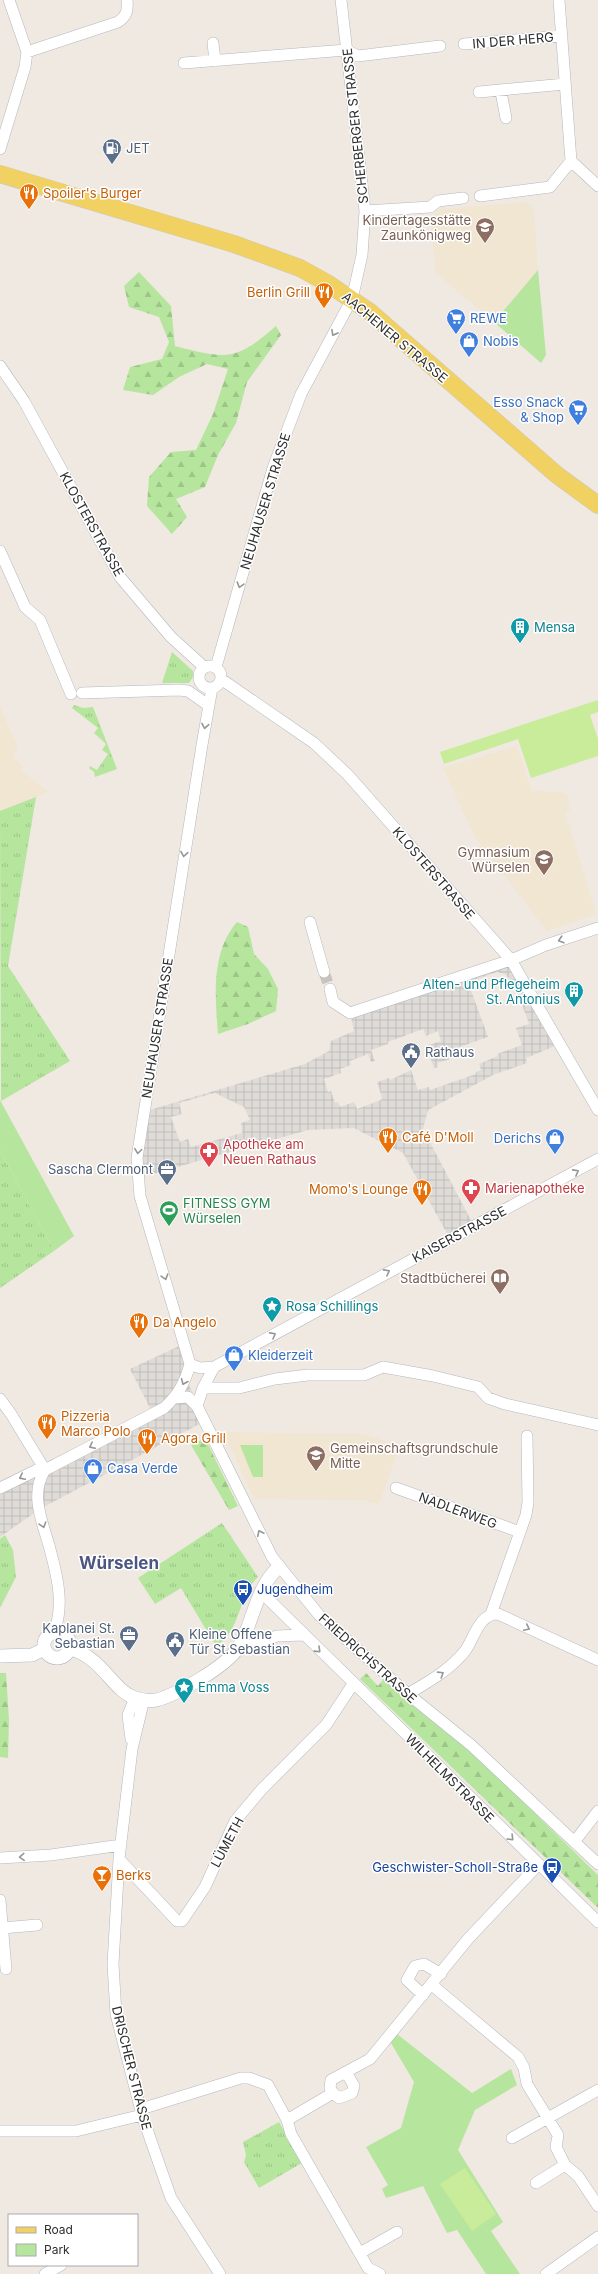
<svg xmlns="http://www.w3.org/2000/svg" width="598" height="2274" viewBox="0 0 598 2274" font-family="Inter,sans-serif">
<defs>
<pattern id="grass-tufts" width="24" height="20" patternUnits="userSpaceOnUse"><rect width="24" height="20" fill="#b6e59e"/><path d="M3 7l-1-3M5 7V3M7 7l1-3M15 17l-1-3M17 17v-4M19 17l1-3" fill="none" stroke="#9dc588"/></pattern>
<pattern id="forest-firs" width="22" height="20" patternUnits="userSpaceOnUse"><rect width="22" height="20" fill="#b6e59e"/><path d="M5 1l3.5 6h-7zM16 11l3.5 6h-7z" fill="#9dc588"/></pattern>
<pattern id="plaza-grid" width="8" height="8" patternUnits="userSpaceOnUse"><rect width="8" height="8" fill="#dfdcd8"/><path d="M0 4h8M4 0v8" fill="none" stroke="#c0bdba"/></pattern>
</defs>
<rect width="100%" height="100%" fill="#efe9e1"/>
<path fill="#f0e6d1" d="M528 202 534 209 538 270 494 322 436 273 430 218 439 209Z
M0 706 18 748 14 753V758L24 767 21 770 48 792 0 811Z
M517 746 532 791 561 792 569 797 567 798 570 810 565 812 596 914 547 931 475 837 443 768Z
M224 1432 364 1434 400 1446 379 1504 362 1500 254 1499Z"/>
<path fill="url(#grass-tufts)" d="M172 652 193 671V677L189 683H162Z
M74 705 83 708 93 707 117 769 95 777 94 772 89 768 90 766 97 770 108 754 102 750 106 744 94 733 98 728 72 708Z
M36 797 8 966 70 1061 1 1101 0 811Z
M0 1150 54 1251 0 1288Z
M222 1523 258 1577C238 1595 241 1632 216 1646L181 1588 155 1604 138 1578Z
M5 1535 13 1550 16 1577 0 1608V1539Z
M279 2122 302 2163 259 2188 244 2162 246 2155 243 2142Z"/>
<path fill="url(#forest-firs)" d="M139 272 171 306 175 346C227 359 235 362 276 326L281 335 247 382 236 423 218 455 205 487 176 499 187 517 172 534 147 506 149 477 171 452 196 450 213 414 228 369 207 364 179 377 153 395 123 390 130 367 162 359 169 342 159 317 129 307 124 286Z
M237 922 248 927 254 954 268 969 278 989 276 1011 248 1024 218 1034C215 996 211 952 237 922Z
M205 1438 238 1506 229 1510 191 1445Z
M0 1673H6L9 1720 8 1758 0 1757Z
M366 1673 378 1686 383 1680 449 1735 452 1734 468 1748 598 1875V1908L360 1679Z"/>
<path fill="#b6e59e" d="M538 270 546 355 541 363 494 322Z
M0 1100 74 1236 54 1251 0 1150Z
M263 1445V1477H253L240 1445Z
M397 2034 472 2093 511 2069 517 2085 475 2110 458 2150 503 2222 491 2231 520 2274H486L457 2230 447 2233 423 2186 386 2198 382 2189 388 2185 366 2147 401 2128 414 2082 391 2043Z"/>
<path fill="#c9ec9a" d="M598 700V712L590 715 598 739V756L531 778 518 739 444 764 440 752Z
M465 2168 496 2214 472 2231 440 2184Z"/>
<path fill="url(#plaza-grid)" fill-rule="evenodd" d="M511 960 560 1044 526 1058 527 1063 493 1075 428 1110 423 1129 474 1226 450 1239 403 1153 354 1128 308 1130 138 1178 143 1112 305 1064 329 1051 331 1041 354 1031 350 1013ZM497 972 505 974 515 985 529 1024 516 1028 522 1045 497 1054 498 1056 479 1064 481 1070 476 1072V1074L430 1090 429 1087 418 1090 411 1070 390 1080 389 1078 377 1082 382 1097 381 1100 357 1109 354 1102 340 1107 338 1102 335 1103 331 1091 328 1092 324 1079 341 1073 340 1069 351 1065 350 1061 368 1054 371 1062 375 1061 371 1050 388 1044V1042L423 1029 426 1036 438 1031 441 1041 426 1046 434 1068 438 1067 437 1063 454 1058 451 1050 488 1037 468 982ZM215 1093 244 1107 250 1120 241 1123 242 1133 191 1147 188 1139 180 1142 171 1117 182 1114 179 1103Z
M179 1346 190 1387 205 1421 40 1509 0 1537V1485L151 1410 130 1369Z"/>
<g fill="none" stroke-linecap="round" stroke-linejoin="round">
<path stroke="#c8c4bd" stroke-width="11" stroke-dasharray="11 5.5" stroke-linecap="butt" d="M324 972 330 989"/>
<defs>
<path id="minor" d="M559 0 571 161
M213 43 215 61
M464 44 562 36
M27 52 118 22C127 16 128 10 127 0
M184 63 346 50 358 56 440 46
M479 92 565 84
M501 92 506 118
M0 149 25 67 27 52 9 0
M480 196 550 187 571 161 598 186
M365 211 430 207 438 201 463 198
M0 366 24 401 120 577 171 637 204 667
M0 551 25 607 40 620 71 694
M199 677a11 11 0 1 1 22 0a11 11 0 1 1-22 0Z
M216 667 273 468 301 394 352 299 362 255 365 211 341 0
M221 679 314 743 348 775 511 960 598 1110
M82 693 179 690 188 691 208 705
M310 922 324 972
M330 989 333 1002 350 1013 511 960 546 945 598 928
M190 1364 200 1368 214 1367 598 1159
M203 1388H239L275 1379 308 1375H364L383 1367 433 1376 478 1387 488 1398 505 1404 598 1425
M175 1398 188 1397 197 1406 272 1557 319 1615 408 1694 471 1745 598 1864
M0 1399 11 1414 45 1470
M197 1406 203 1388 214 1367
M0 1488 43 1467
M396 1488 520 1532
M261 1592 598 1922
M491 1614 526 1515 528 1502 527 1436
M54 1632C64 1607 58 1579 51 1553 45 1527 28 1496 45 1470L164 1408C178 1395 185 1383 190 1364L140 1196 137 1158 202 745 212 688
M237 1650 277 1636 303 1635
M408 1694C428 1682 450 1670 465 1651 474 1639 479 1613 498 1614L598 1660
M144 1699 132 1749 119 1859 113 1964 116 2014 142 2115 171 2198 220 2274
M131 1739 128 1715 135 1698
M575 1841 598 1811
M0 1858 51 1855 121 1845
M119 1859 177 1921H182L205 1887 235 1821 262 1789 326 1725 353 1684
M0 1900 6 1969
M2 1928 37 1925
M432 1985 518 2057 524 2068 527 2084 558 2135 556 2147 565 2165 578 2176 598 2206
M423 1995 407 1980 415 1966 424 1964 441 1974
M333 2093 339 2098 352 2093 354 2086 346 2072
M141 2109 241 2078H249L268 2085 287 2120 291 2134 368 2268 380 2274
M287 2120 333 2093 330 2088 331 2080 370 2059 468 1939 538 1865
M0 2131H76L142 2115
M512 2138 598 2090
M536 2183 565 2165
M360 2253 397 2232
M45 2274 61 2265
M546 2274 598 2237"/>
<path id="tertiary" d="M44 1645a13 13 0 1 1 26 0a13 13 0 1 1-26 0Z
M71 1649C103 1658 112 1690 135 1698 141 1700 150 1701 156 1700 177 1695 226 1666 238 1648 254 1622 255 1588 279 1567
M0 1656 32 1655 44 1649"/>
<path id="primary" d="M0 174 234 244 300 268 327 283 370 312 557 475 598 505"/>
</defs>
<use href="#minor" stroke="#b4b7c1" stroke-width="12"/>
<use href="#tertiary" stroke="#b4b7c1" stroke-width="14"/>
<use href="#primary" stroke="#c9c9c9" stroke-width="18"/>
<use href="#minor" stroke="#fff" stroke-width="11"/>
<use href="#tertiary" stroke="#fff" stroke-width="13"/>
<use href="#primary" stroke="#f2d163" stroke-width="17"/>
</g>
<defs><path id="oneway-chevron" d="M-2-3.5L2.5 0L-2 3.5" fill="none" stroke-width="1.6" stroke-linecap="round" stroke-linejoin="round"/></defs>
<g stroke="#969696">
<use href="#oneway-chevron" transform="translate(334 333) rotate(119)"/>
<use href="#oneway-chevron" transform="translate(240 585) rotate(106)"/>
<use href="#oneway-chevron" transform="translate(205 726) rotate(100)"/>
<use href="#oneway-chevron" transform="translate(184 854) rotate(99)"/>
<use href="#oneway-chevron" transform="translate(561 940) rotate(162)"/>
<use href="#oneway-chevron" transform="translate(138 1151) rotate(98)"/>
<use href="#oneway-chevron" transform="translate(576 1172) rotate(-28)"/>
<use href="#oneway-chevron" transform="translate(387 1272) rotate(-28)"/>
<use href="#oneway-chevron" transform="translate(165 1277) rotate(73)"/>
<use href="#oneway-chevron" transform="translate(273 1335) rotate(-29)"/>
<use href="#oneway-chevron" transform="translate(184 1382) rotate(113)"/>
<use href="#oneway-chevron" transform="translate(92 1446) rotate(153)"/>
<use href="#oneway-chevron" transform="translate(22 1477) rotate(154)"/>
<use href="#oneway-chevron" transform="translate(43 1525) rotate(73)"/>
<use href="#oneway-chevron" transform="translate(260 1533) rotate(-116)"/>
<use href="#oneway-chevron" transform="translate(527 1628) rotate(25)"/>
<use href="#oneway-chevron" transform="translate(318 1650) rotate(44)"/>
<use href="#oneway-chevron" transform="translate(441 1674) rotate(-32)"/>
<use href="#oneway-chevron" transform="translate(511 1838) rotate(45)"/>
<use href="#oneway-chevron" transform="translate(22 1857) rotate(177)"/>
</g>
<defs>
<symbol id="fuel-pin" viewBox="-11 -11 22 30"><path d="M0 17L-7.5 6A9.5 9.5 0 1 1 7.5 6Z" fill="#5c6f8a" stroke="#fff"/><path d="M-5.5-6h7V0h2V4h1.3V-2.5L3-4.5l.8-.8L6-3V5H2.5V1h-1V6h-7ZM-4.2-4.7v3.2H.2V-4.7Z" fill="#fff"/></symbol>
<symbol id="restaurant-pin" viewBox="-11 -11 22 30"><path d="M0 17L-7.5 6A9.5 9.5 0 1 1 7.5 6Z" fill="#e8710a" stroke="#fff"/><path d="M-5-6h1v4h1v-4h1v4h1v-4h1v5L-1.5 .5V6h-2V.5L-5-1ZM5-6V6H3V1.5H1.5Q1.5-4 5-6Z" fill="#fff"/></symbol>
<symbol id="school-pin" viewBox="-11 -11 22 30"><path d="M0 17L-7.5 6A9.5 9.5 0 1 1 7.5 6Z" fill="#8d6e63" stroke="#fff"/><path d="M0-5L7-2L0 1L-7-2ZM-4 1L0 2.5L4 1V4Q0 6-4 4Z" fill="#fff"/></symbol>
<symbol id="supermarket-pin" viewBox="-11 -11 22 30"><path d="M0 17L-7.5 6A9.5 9.5 0 1 1 7.5 6Z" fill="#3f7fe0" stroke="#fff"/><path d="M-6-5.5h2.5l.6 2H6L4.5 2H-2.5L-4.4-4H-6ZM-1.5 3.2a1.3 1.3 0 1 0 .1 0ZM3 3.2a1.3 1.3 0 1 0 .1 0Z" fill="#fff"/></symbol>
<symbol id="shop-pin" viewBox="-11 -11 22 30"><path d="M0 17L-7.5 6A9.5 9.5 0 1 1 7.5 6Z" fill="#3f7fe0" stroke="#fff"/><path d="M-5-2.5h2.3a2.7 3.5 0 0 1 5.4 0H5L5.5 6h-11ZM-1.5-2.5h3a1.5 2.3 0 0 0-3 0Z" fill="#fff"/></symbol>
<symbol id="building-pin" viewBox="-11 -11 22 30"><path d="M0 17L-7.5 6A9.5 9.5 0 1 1 7.5 6Z" fill="#0f9aa8" stroke="#fff"/><path d="M-4-6H4V6H1V3H-1V6H-4ZM-2.5-4.3h1.7v1.8h-1.7ZM.8-4.3h1.7v1.8H.8ZM-2.5-1h1.7V.8h-1.7ZM.8-1h1.7V.8H.8Z" fill="#fff"/></symbol>
<symbol id="civic-pin" viewBox="-11 -11 22 30"><path d="M0 17L-7.5 6A9.5 9.5 0 1 1 7.5 6Z" fill="#5c6f8a" stroke="#fff"/><path d="M-.6-6.5H3V-4.5H.6V-3L4-1V1h2V6H-6V1h2V-1L-.6-3ZM-1.2 2.5V6h2.4V2.5Z" fill="#fff"/></symbol>
<symbol id="pharmacy-pin" viewBox="-11 -11 22 30"><path d="M0 17L-7.5 6A9.5 9.5 0 1 1 7.5 6Z" fill="#e0444e" stroke="#fff"/><path d="M-2-6h4v4h4v4h-4v4h-4v-4h-4v-4h4Z" fill="#fff"/></symbol>
<symbol id="office-pin" viewBox="-11 -11 22 30"><path d="M0 17L-7.5 6A9.5 9.5 0 1 1 7.5 6Z" fill="#5c6f8a" stroke="#fff"/><path d="M-6-3h4V-5.5h4V-3h4V5H-6ZM-1-4.5V-3h2v-1.5ZM-6 0V1H6V0Z" fill="#fff"/></symbol>
<symbol id="stadium-pin" viewBox="-11 -11 22 30"><path d="M0 17L-7.5 6A9.5 9.5 0 1 1 7.5 6Z" fill="#2e9e5b" stroke="#fff"/><path d="M0-5a6.5 5 0 1 0 0 10a6.5 5 0 1 0 0-10ZM-3.5-1.8h7v3.6h-7Z" fill="#fff"/></symbol>
<symbol id="library-pin" viewBox="-11 -11 22 30"><path d="M0 17L-7.5 6A9.5 9.5 0 1 1 7.5 6Z" fill="#8d6e63" stroke="#fff"/><path d="M-6-4Q-3-5.5-.7-3.5V5Q-3 3-6 4ZM6-4Q3-5.5 .7-3.5V5Q3 3 6 4Z" fill="#fff"/></symbol>
<symbol id="sight-pin" viewBox="-11 -11 22 30"><path d="M0 17L-7.5 6A9.5 9.5 0 1 1 7.5 6Z" fill="#0f9aa8" stroke="#fff"/><path d="M0-6L1.8-2.2L6-1.7L2.9 1.2L3.7 5.4L0 3.3L-3.7 5.4L-2.9 1.2L-6-1.7L-1.8-2.2Z" fill="#fff"/></symbol>
<symbol id="bus-pin" viewBox="-11 -11 22 30"><path d="M0 17L-7.5 6A9.5 9.5 0 1 1 7.5 6Z" fill="#1a4fb4" stroke="#fff"/><path d="M-5-6H5V4H4V6H2V4H-2V6H-4V4H-5ZM-3.5-4V0h7V-4ZM-3.5 1.2v1.5H-2V1.2ZM2 1.2v1.5H3.5V1.2Z" fill="#fff"/></symbol>
<symbol id="bar-pin" viewBox="-11 -11 22 30"><path d="M0 17L-7.5 6A9.5 9.5 0 1 1 7.5 6Z" fill="#e8710a" stroke="#fff"/><path d="M-6-5H6L.8 .8V4.5H3.5V6h-7V4.5H-.8V.8Z" fill="#fff"/></symbol>
</defs>
<g fill-rule="evenodd">
<use href="#fuel-pin" x="101" y="137" width="22" height="30"/>
<use href="#restaurant-pin" x="18" y="182" width="22" height="30"/>
<use href="#school-pin" x="474" y="216" width="22" height="30"/>
<use href="#restaurant-pin" x="313" y="281" width="22" height="30"/>
<use href="#supermarket-pin" x="445" y="307" width="22" height="30"/>
<use href="#shop-pin" x="458" y="330" width="22" height="30"/>
<use href="#supermarket-pin" x="567" y="398" width="22" height="30"/>
<use href="#building-pin" x="509" y="616" width="22" height="30"/>
<use href="#school-pin" x="533" y="848" width="22" height="30"/>
<use href="#building-pin" x="563" y="980" width="22" height="30"/>
<use href="#civic-pin" x="400" y="1041" width="22" height="30"/>
<use href="#restaurant-pin" x="377" y="1126" width="22" height="30"/>
<use href="#shop-pin" x="544" y="1127" width="22" height="30"/>
<use href="#pharmacy-pin" x="198" y="1140" width="22" height="30"/>
<use href="#office-pin" x="156" y="1158" width="22" height="30"/>
<use href="#pharmacy-pin" x="460" y="1177" width="22" height="30"/>
<use href="#restaurant-pin" x="411" y="1178" width="22" height="30"/>
<use href="#stadium-pin" x="158" y="1199" width="22" height="30"/>
<use href="#library-pin" x="489" y="1267" width="22" height="30"/>
<use href="#sight-pin" x="261" y="1295" width="22" height="30"/>
<use href="#restaurant-pin" x="128" y="1311" width="22" height="30"/>
<use href="#shop-pin" x="223" y="1344" width="22" height="30"/>
<use href="#restaurant-pin" x="36" y="1412" width="22" height="30"/>
<use href="#restaurant-pin" x="136" y="1427" width="22" height="30"/>
<use href="#school-pin" x="305" y="1444" width="22" height="30"/>
<use href="#shop-pin" x="82" y="1457" width="22" height="30"/>
<use href="#bus-pin" x="232" y="1578" width="22" height="30"/>
<use href="#office-pin" x="118" y="1624" width="22" height="30"/>
<use href="#civic-pin" x="164" y="1630" width="22" height="30"/>
<use href="#sight-pin" x="173" y="1676" width="22" height="30"/>
<use href="#bus-pin" x="541" y="1856" width="22" height="30"/>
<use href="#bar-pin" x="91" y="1864" width="22" height="30"/>
</g>
<g text-anchor="middle" dominant-baseline="central" stroke-width="3" stroke-linejoin="round" paint-order="stroke">
<g font-size="13" fill="#2e2e2e" stroke="#fff">
<text transform="translate(513 40) rotate(-5)">IN DER HERG</text>
<text transform="translate(355 126) rotate(-96)">SCHERBERGER STRASSE</text>
<text transform="translate(395 337) rotate(40)">AACHENER STRASSE</text>
<text transform="translate(265 501) rotate(-73)">NEUHAUSER STRASSE</text>
<text transform="translate(92 524) rotate(61)">KLOSTERSTRASSE</text>
<text transform="translate(434 873) rotate(49)">KLOSTERSTRASSE</text>
<text transform="translate(157 1028) rotate(-81)">NEUHAUSER STRASSE</text>
<text transform="translate(459 1234) rotate(-28)">KAISERSTRASSE</text>
<text transform="translate(458 1510) rotate(20)">NADLERWEG</text>
<text transform="translate(368 1658) rotate(42)">FRIEDRICHSTRASSE</text>
<text transform="translate(450 1778) rotate(45)">WILHELMSTRASSE</text>
<text transform="translate(227 1842) rotate(-62)">LÜMETH</text>
<text transform="translate(132 2068) rotate(76)">DRISCHER STRASSE</text>
</g>
<g font-size="13" fill="#4e5e75" stroke="#fff" text-anchor="start">
<text x="126" y="148">JET</text>
<text x="425" y="1052">Rathaus</text>
<text x="153" y="1169" text-anchor="end">Sascha Clermont</text>
<text x="115" y="1628" text-anchor="end">Kaplanei St.<tspan x="115" dy="15">Sebastian</tspan></text>
<text x="189" y="1634">Kleine Offene<tspan x="189" dy="15">Tür St.Sebastian</tspan></text>
</g>
<g font-size="13" fill="#c56008" stroke="#fff" text-anchor="start">
<text x="43" y="193">Spoiler's Burger</text>
<text x="310" y="292" text-anchor="end">Berlin Grill</text>
<text x="402" y="1137">Café D'Moll</text>
<text x="408" y="1189" text-anchor="end">Momo's Lounge</text>
<text x="153" y="1322">Da Angelo</text>
<text x="61" y="1416">Pizzeria<tspan x="61" dy="15">Marco Polo</tspan></text>
<text x="161" y="1438">Agora Grill</text>
<text x="116" y="1875">Berks</text>
</g>
<g font-size="13" fill="#785e54" stroke="#fff" text-anchor="end">
<text x="471" y="220">Kindertagesstätte<tspan x="471" dy="15">Zaunkönigweg</tspan></text>
<text x="530" y="852">Gymnasium<tspan x="530" dy="15">Würselen</tspan></text>
<text x="486" y="1278">Stadtbücherei</text>
<text x="330" y="1448" text-anchor="start">Gemeinschaftsgrundschule<tspan x="330" dy="15">Mitte</tspan></text>
</g>
<g font-size="13" fill="#366cbe" stroke="#fff" text-anchor="start">
<text x="470" y="318">REWE</text>
<text x="483" y="341">Nobis</text>
<text x="564" y="402" text-anchor="end">Esso Snack<tspan x="564" dy="15">&amp; Shop</tspan></text>
<text x="541" y="1138" text-anchor="end">Derichs</text>
<text x="248" y="1355">Kleiderzeit</text>
<text x="107" y="1468">Casa Verde</text>
</g>
<g font-size="13" fill="#0d838f" stroke="#fff" text-anchor="start">
<text x="534" y="627">Mensa</text>
<text x="560" y="984" text-anchor="end">Alten- und Pflegeheim<tspan x="560" dy="15">St. Antonius</tspan></text>
<text x="286" y="1306">Rosa Schillings</text>
<text x="198" y="1687">Emma Voss</text>
</g>
<g font-size="13" fill="#be3a42" stroke="#fff" text-anchor="start">
<text x="223" y="1144">Apotheke am<tspan x="223" dy="15">Neuen Rathaus</tspan></text>
<text x="485" y="1188">Marienapotheke</text>
</g>
<g font-size="13" fill="#27864d" stroke="#fff" text-anchor="start">
<text x="183" y="1203">FITNESS GYM<tspan x="183" dy="15">Würselen</tspan></text>
</g>
<g font-size="13" fill="#164399" stroke="#fff" text-anchor="start">
<text x="257" y="1589">Jugendheim</text>
<text x="538" y="1867" text-anchor="end">Geschwister-Scholl-Straße</text>
</g>
<g font-size="17" font-weight="bold" fill="#4d5680" stroke="#fff">
<text x="119" y="1563">Würselen</text>
</g>
</g>
<rect x="8" y="2214" width="130" height="52" fill="#ffffff" stroke="#ababab"/>
<rect x="16" y="2227" width="20" height="6" fill="#f2d163" stroke="#ababab"/>
<text x="44" y="2234" font-size="12" fill="#2e2e2e">Road</text>
<rect x="16" y="2244" width="20" height="12" fill="#b6e59e" stroke="#ababab"/>
<text x="44" y="2254" font-size="12" fill="#2e2e2e">Park</text>
</svg>
